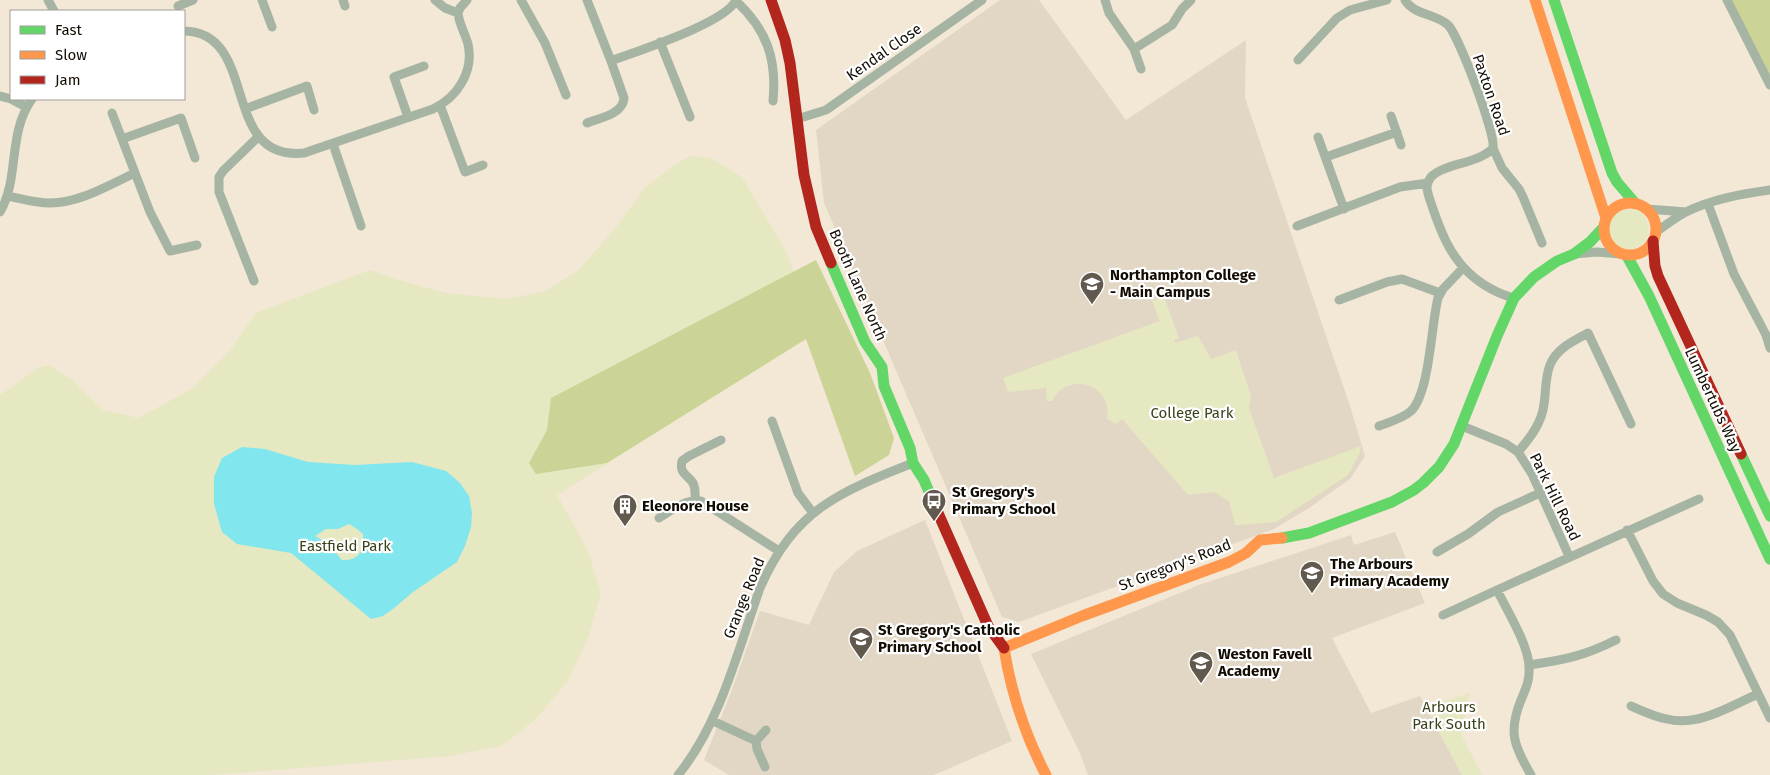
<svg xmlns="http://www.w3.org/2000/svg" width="1770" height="775" viewBox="0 0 1770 775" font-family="'Fira Sans',sans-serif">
<rect width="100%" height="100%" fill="#f3e7d6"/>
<path fill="#e2d7c5" d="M1000 0H1039L1126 120 1246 40 1245 98 1350 406 1365 456 1350 479 1309 508 1274 529 1019 622 1002 617 824 203 816 130Z
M925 520 1012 741 934 775H729L704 760 730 695 760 611 809 625 834 572 857 551Z
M1395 532 1425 603 1332 638 1371 713 1420 696 1462 775H1088L1079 751 1031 654 1199 585 1351 535 1354 545Z"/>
<path fill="#e5e8c1" d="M690 156 711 158 742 177 786 251 803 297 806 339 557 495 588 551 601 593 588 638 567 682 535 720 501 746 450 756 213 775H0V395L19 382 37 368 49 365 72 380 103 410 139 418 193 388 229 352 256 313 370 270 392 278 445 293 506 299 543 292 578 271 617 226 645 188 673 166Z
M1609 229a20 20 0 1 1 40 0a20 20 0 1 1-40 0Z
M1164 297 1179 338 1174 340 1175 343 1198 336 1211 359 1236 350 1251 396 1249 408 1274 478 1361 446 1359 455 1348 475 1276 522 1235 525 1229 501 1214 492 1188 495 1122 419 1116 424 1107 419C1113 384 1068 370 1052 401H1047L1046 388 1008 392 1003 378 1160 321 1152 301Z
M1470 693 1461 734 1482 775H1462L1426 707Z"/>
<path fill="#ccd396" d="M1728 0H1770V84Z
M816 260 870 373 894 438 889 455 855 476 806 339 607 463 536 474 529 463 547 430 551 398Z"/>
<path fill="#82e6ef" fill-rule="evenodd" d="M242 447 265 449 308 462 355 465 412 462 446 471 460 483 469 496 472 513 471 527 465 546 457 562 413 592 393 609 383 616 371 619 291 553 237 544 222 532 214 504V477L222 458ZM349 524 357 529 363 534C364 550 360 561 342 560L328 544 315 536 326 529H338Z"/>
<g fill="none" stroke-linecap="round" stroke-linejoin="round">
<path stroke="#a6b4a4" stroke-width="9" d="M48 0 54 11
M262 0 272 27
M343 0 345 6
M435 0 445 8 458 13
M521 0 545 43 566 95
M587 0 611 61 624 98C623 114 600 118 587 123
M1105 0 1109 13 1134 49 1141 69
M1405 0C1415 16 1435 13 1448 25 1459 36 1496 135 1493 148 1479 164 1444 163 1431 177 1429 180 1427 183 1427 187 1427 194 1431 202 1433 209 1441 232 1450 255 1468 272 1480 284 1498 294 1514 298
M1727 0 1770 85
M736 1C767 30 777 59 773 101
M178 6 193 0
M184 31C260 32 219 162 304 153L433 109C458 97 474 71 468 44 465 33 459 24 458 13L460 8 467 0
M660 42 690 117
M1134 49 1172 25 1182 9 1191 0
M1298 60 1337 18 1350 10 1387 0
M611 61C637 51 726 23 736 0
M0 96 11 99
M11 99 26 107
M440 105 465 172 483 165
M245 109 307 86 314 110
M112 113 150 212 170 251 197 245
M1391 116 1401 145
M408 117 394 77 424 66
M797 119 826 110 982 0
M1318 137 1344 209
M122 139 181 118 195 158
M333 144 361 226
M1493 148 1502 168 1519 189 1523 197 1542 243
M1326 157 1397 132
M8 196C22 199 36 203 50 203 80 203 109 185 135 173
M1708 204 1734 274 1766 335 1770 348
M1647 209 1686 212
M0 212C20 178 7 134 32 99
M1297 226 1400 187 1428 183
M1656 232C1666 225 1676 217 1686 212 1712 199 1742 194 1770 190
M1574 254 1597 252 1620 254
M254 281 219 192V177L223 171 258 137
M1339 300 1387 282 1402 279 1440 293
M772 421 798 493 813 513
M1379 426C1389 422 1402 419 1411 411 1430 392 1431 325 1438 298L1443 289 1463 268
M1462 426 1506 444 1518 452 1532 474 1569 556
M1518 452C1530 438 1542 423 1544 404 1546 392 1545 377 1550 365 1556 349 1573 341 1588 333L1631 424
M695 500C695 494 696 489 693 483 687 474 679 474 682 461L689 456 721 440
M659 518C672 510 685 499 701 501L779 551
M1627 530 1653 581 1663 594 1677 603 1706 615 1718 622 1730 635 1770 718
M1437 552 1468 534 1498 512 1540 493
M1443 615 1497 590
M1529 665C1564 660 1584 656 1616 640
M1631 706C1642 711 1655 717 1667 719 1699 727 1730 706 1758 694
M713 721 756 741 757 749 765 767
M756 741 766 730
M678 775C720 724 738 650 760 588 794 510 839 492 913 463
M1531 775C1514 746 1508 732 1521 700 1526 688 1530 680 1529 667 1529 646 1507 610 1497 590L1699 499"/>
<path stroke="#63d668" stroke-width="11" d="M1554 0 1612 173 1617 182 1635 203
M1627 256 1649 296 1770 559
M831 263 865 342 882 367 884 386 910 448 913 463 924 480 938 513
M1741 454 1770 516
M1282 538 1309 533 1392 502 1414 490 1423 483 1439 467 1454 444 1497 336 1514 298 1534 277 1557 261 1574 254 1590 242 1603 228"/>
<path stroke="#ff974d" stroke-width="11" d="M1535 0 1606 218
M1604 229a26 26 0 1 1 52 0a26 26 0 1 1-52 0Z
M1004 648 1082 616 1229 562 1246 553 1260 540 1282 538
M1004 648C1011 693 1025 735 1046 775"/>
<path stroke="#b3261e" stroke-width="11" d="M771 0 785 40 790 63 804 175 816 227 831 263
M1653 241 1655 266 1658 276 1741 454
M938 513 988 626 1004 648"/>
</g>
<defs>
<symbol id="university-pin" viewBox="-11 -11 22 30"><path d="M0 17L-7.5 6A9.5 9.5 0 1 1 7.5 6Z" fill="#61594d" stroke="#fff"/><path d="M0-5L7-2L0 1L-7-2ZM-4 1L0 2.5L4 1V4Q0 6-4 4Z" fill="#fff"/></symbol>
<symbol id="bus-pin" viewBox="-11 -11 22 30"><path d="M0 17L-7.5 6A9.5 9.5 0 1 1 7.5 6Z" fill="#61594d" stroke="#fff"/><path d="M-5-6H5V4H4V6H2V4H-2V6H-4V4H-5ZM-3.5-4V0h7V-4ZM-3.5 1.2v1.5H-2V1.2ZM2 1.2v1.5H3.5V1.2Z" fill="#fff"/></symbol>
<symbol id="building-pin" viewBox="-11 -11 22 30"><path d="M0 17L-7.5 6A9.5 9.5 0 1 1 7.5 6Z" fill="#61594d" stroke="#fff"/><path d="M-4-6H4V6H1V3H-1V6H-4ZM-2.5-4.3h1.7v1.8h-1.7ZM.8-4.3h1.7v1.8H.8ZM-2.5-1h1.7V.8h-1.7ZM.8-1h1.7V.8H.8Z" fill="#fff"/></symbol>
<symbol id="school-pin" viewBox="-11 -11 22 30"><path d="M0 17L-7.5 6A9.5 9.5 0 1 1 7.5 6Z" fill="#61594d" stroke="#fff"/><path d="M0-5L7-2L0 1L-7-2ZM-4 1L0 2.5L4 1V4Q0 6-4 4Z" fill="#fff"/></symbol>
</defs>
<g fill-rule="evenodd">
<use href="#university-pin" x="1078" y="270" width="28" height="38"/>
<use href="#bus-pin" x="920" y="487" width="28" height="38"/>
<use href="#building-pin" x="611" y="492" width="28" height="38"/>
<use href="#school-pin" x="1298" y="559" width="28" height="38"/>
<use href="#school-pin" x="847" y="625" width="28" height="38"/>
<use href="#school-pin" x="1187" y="649" width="28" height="38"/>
</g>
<g text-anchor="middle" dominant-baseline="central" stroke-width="4.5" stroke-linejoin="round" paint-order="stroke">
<g font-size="15" fill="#130c03" stroke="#fff">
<text transform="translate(884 52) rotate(-35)">Kendal Close</text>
<text transform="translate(1491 95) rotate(71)">Paxton Road</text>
<text transform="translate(858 285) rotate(66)">Booth Lane North</text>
<text transform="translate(1713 400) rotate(65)">Lumbertubs Way</text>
<text transform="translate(1555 497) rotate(64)">Park Hill Road</text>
<text transform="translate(1175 565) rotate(-21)">St Gregory's Road</text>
<text transform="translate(744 598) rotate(-68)">Grange Road</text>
</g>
<g font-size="15" font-weight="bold" fill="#130c03" stroke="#fff" text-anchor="start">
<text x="1110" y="275">Northampton College<tspan x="1110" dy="17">- Main Campus</tspan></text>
<text x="952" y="492">St Gregory's<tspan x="952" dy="17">Primary School</tspan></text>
<text x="642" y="506">Eleonore House</text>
<text x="1330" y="564">The Arbours<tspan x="1330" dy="17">Primary Academy</tspan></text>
<text x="878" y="630">St Gregory's Catholic<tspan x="878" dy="17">Primary School</tspan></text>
<text x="1218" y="654">Weston Favell<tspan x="1218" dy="17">Academy</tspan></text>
</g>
<g font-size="15" fill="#39421a" stroke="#fff">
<text x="1192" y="413">College Park</text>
<text x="345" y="546">Eastfield Park</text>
<text x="1449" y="707">Arbours<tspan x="1449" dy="17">Park South</tspan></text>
</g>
</g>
<rect x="10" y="10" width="175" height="90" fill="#ffffff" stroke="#a19e9a"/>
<rect x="20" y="26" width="25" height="8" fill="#63d668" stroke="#a19e9a"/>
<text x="55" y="35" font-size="15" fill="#130c03">Fast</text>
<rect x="20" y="51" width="25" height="8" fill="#ff974d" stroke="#a19e9a"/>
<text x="55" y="60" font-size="15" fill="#130c03">Slow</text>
<rect x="20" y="76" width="25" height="8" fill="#b3261e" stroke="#a19e9a"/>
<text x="55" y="85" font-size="15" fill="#130c03">Jam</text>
</svg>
